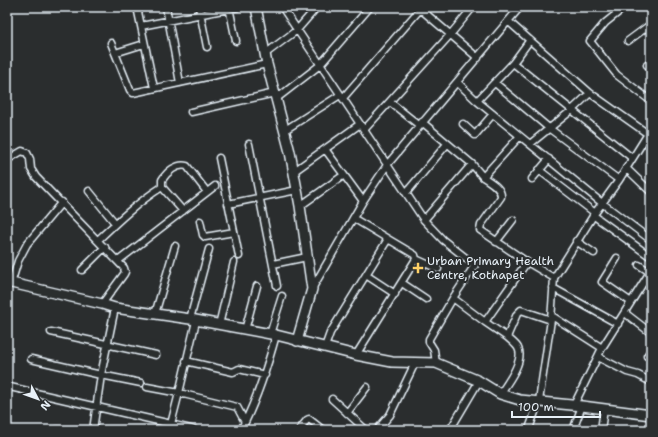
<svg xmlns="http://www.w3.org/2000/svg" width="658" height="437" viewBox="0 0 658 437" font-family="'Shantell Sans',sans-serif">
<rect width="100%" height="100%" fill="#2a2d2e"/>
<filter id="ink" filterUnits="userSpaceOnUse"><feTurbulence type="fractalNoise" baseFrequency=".025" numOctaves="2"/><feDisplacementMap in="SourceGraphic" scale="8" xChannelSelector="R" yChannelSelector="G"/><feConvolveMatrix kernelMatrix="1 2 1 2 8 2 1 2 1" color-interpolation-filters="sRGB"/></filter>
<g filter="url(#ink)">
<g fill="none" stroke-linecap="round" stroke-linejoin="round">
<defs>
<path id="street" d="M137 7 154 88
M166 7 180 83
M199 7 207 47
M229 7 236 41
M282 7 424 220 443 240 475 265 453 298 485 322 527 262 480 230 481 225 501 197C502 188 490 182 483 177
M418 7 478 58
M625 7 605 23 590 41 617 75 651 101
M508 21 590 93 648 134
M141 26 238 7
M628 41 651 24
M111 43 130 90 133 93 267 64
M115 53 144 44
M265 54 297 30 317 7
M513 63 632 158
M647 65 651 64
M457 82 477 101 602 203 651 240
M495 83 550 129 619 180
M343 98 422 7
M276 99 320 65 370 7
M477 101 513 63 530 40
M390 102 420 126
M191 112 275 93
M422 122 472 164 483 177 520 136
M463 124 475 135 493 114
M285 130 340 95
M364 130 450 35 473 7
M249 144 277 286
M530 144 572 110 590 93
M325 149 363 201
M219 158 239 256
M7 160 22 151 27 153 30 159 31 169 36 177 124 268 125 272 124 274 102 304
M626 168 651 192
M539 170 595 213
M293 172 360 124
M532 179 549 159
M89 191 115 223
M406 193 447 144
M228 204 297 190
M300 206 344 175
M183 211 162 187V180C167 172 177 163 187 166L207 192
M593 215 651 257
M424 220 472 164
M200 221 203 235 205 237 234 232
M98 240C118 221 138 202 162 187
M576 241 594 253
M496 242 513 220
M617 258 602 282 631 302
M416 259 438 269
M118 261 215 186
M527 262 554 278
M273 264 307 257
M82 270 105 247
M366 275 395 294
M402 283 426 299
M11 284 18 261 27 244 62 202
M553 288 618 324
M312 289 363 201 387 165 520 7
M625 313 651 333
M155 314 175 246
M552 316 602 348
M190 319 209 249
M196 321 179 393 237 407 245 422
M485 322 507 337 517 314 521 310 551 320
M219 325 234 262
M245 330 257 286
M51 332 156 355
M270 334 282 296
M325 347 330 333 388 239 353 218
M356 355 416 259 415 255 388 239
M647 356 651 350
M598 357 627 372 638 375 651 382
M31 359 101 375 141 383
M186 361 233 372 239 369 265 375
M436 363 434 350 429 342V339L453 298
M10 387 171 424 169 430
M147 387 179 393 171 424 195 430
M500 394C507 384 525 360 518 348 516 344 510 340 507 337
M332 399 366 430
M574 405 602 348 650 272 639 265
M347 413 367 387
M57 430H59
M93 430 101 375 115 308
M241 430C257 400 267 368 276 335
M299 430 307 420 309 419 323 430
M377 430 390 415 415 363
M450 430 479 381
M528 430 530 426 539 401 551 320 554 278 595 213 619 180 651 129
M573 430 582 406
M601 430 604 409"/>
<path id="secondary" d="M256 7 267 64 290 152 300 206 312 289 297 341
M7 282 102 304 115 308 190 319 276 335 356 355 392 362 436 363 479 381 500 394 520 400 582 406 651 415"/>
</defs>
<use href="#street" stroke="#e8f1f8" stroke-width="9"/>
<use href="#secondary" stroke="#e8f1f8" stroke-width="12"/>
<use href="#street" stroke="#2a2d2e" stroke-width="6"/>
<use href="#secondary" stroke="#2a2d2e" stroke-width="9"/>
</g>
</g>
<path fill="#ffd166" stroke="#2a2d2e" stroke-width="1.5" d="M416 262h4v4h4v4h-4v4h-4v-4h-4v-4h4z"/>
<g text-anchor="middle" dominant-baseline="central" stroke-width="4" stroke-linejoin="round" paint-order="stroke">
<g font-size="12" fill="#e8f1f8" stroke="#2a2d2e" text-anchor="start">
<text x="427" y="261">Urban Primary Health<tspan x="427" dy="14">Centre, Kothapet</tspan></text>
</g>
</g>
<rect width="658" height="437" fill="none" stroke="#2a2d2e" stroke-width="24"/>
<rect x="12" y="12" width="634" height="413" fill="none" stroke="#e8f1f8" stroke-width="1.5" filter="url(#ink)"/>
<g transform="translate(38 399) rotate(131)" stroke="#2a2d2e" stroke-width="3" paint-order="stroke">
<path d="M0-3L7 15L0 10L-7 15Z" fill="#e8f1f8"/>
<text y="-6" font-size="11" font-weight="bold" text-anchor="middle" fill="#e8f1f8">N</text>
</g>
<path d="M512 411v6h88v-6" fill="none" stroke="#e8f1f8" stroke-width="2"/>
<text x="518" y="411" font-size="12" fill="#e8f1f8" stroke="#2a2d2e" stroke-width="3" paint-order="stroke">100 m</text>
</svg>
